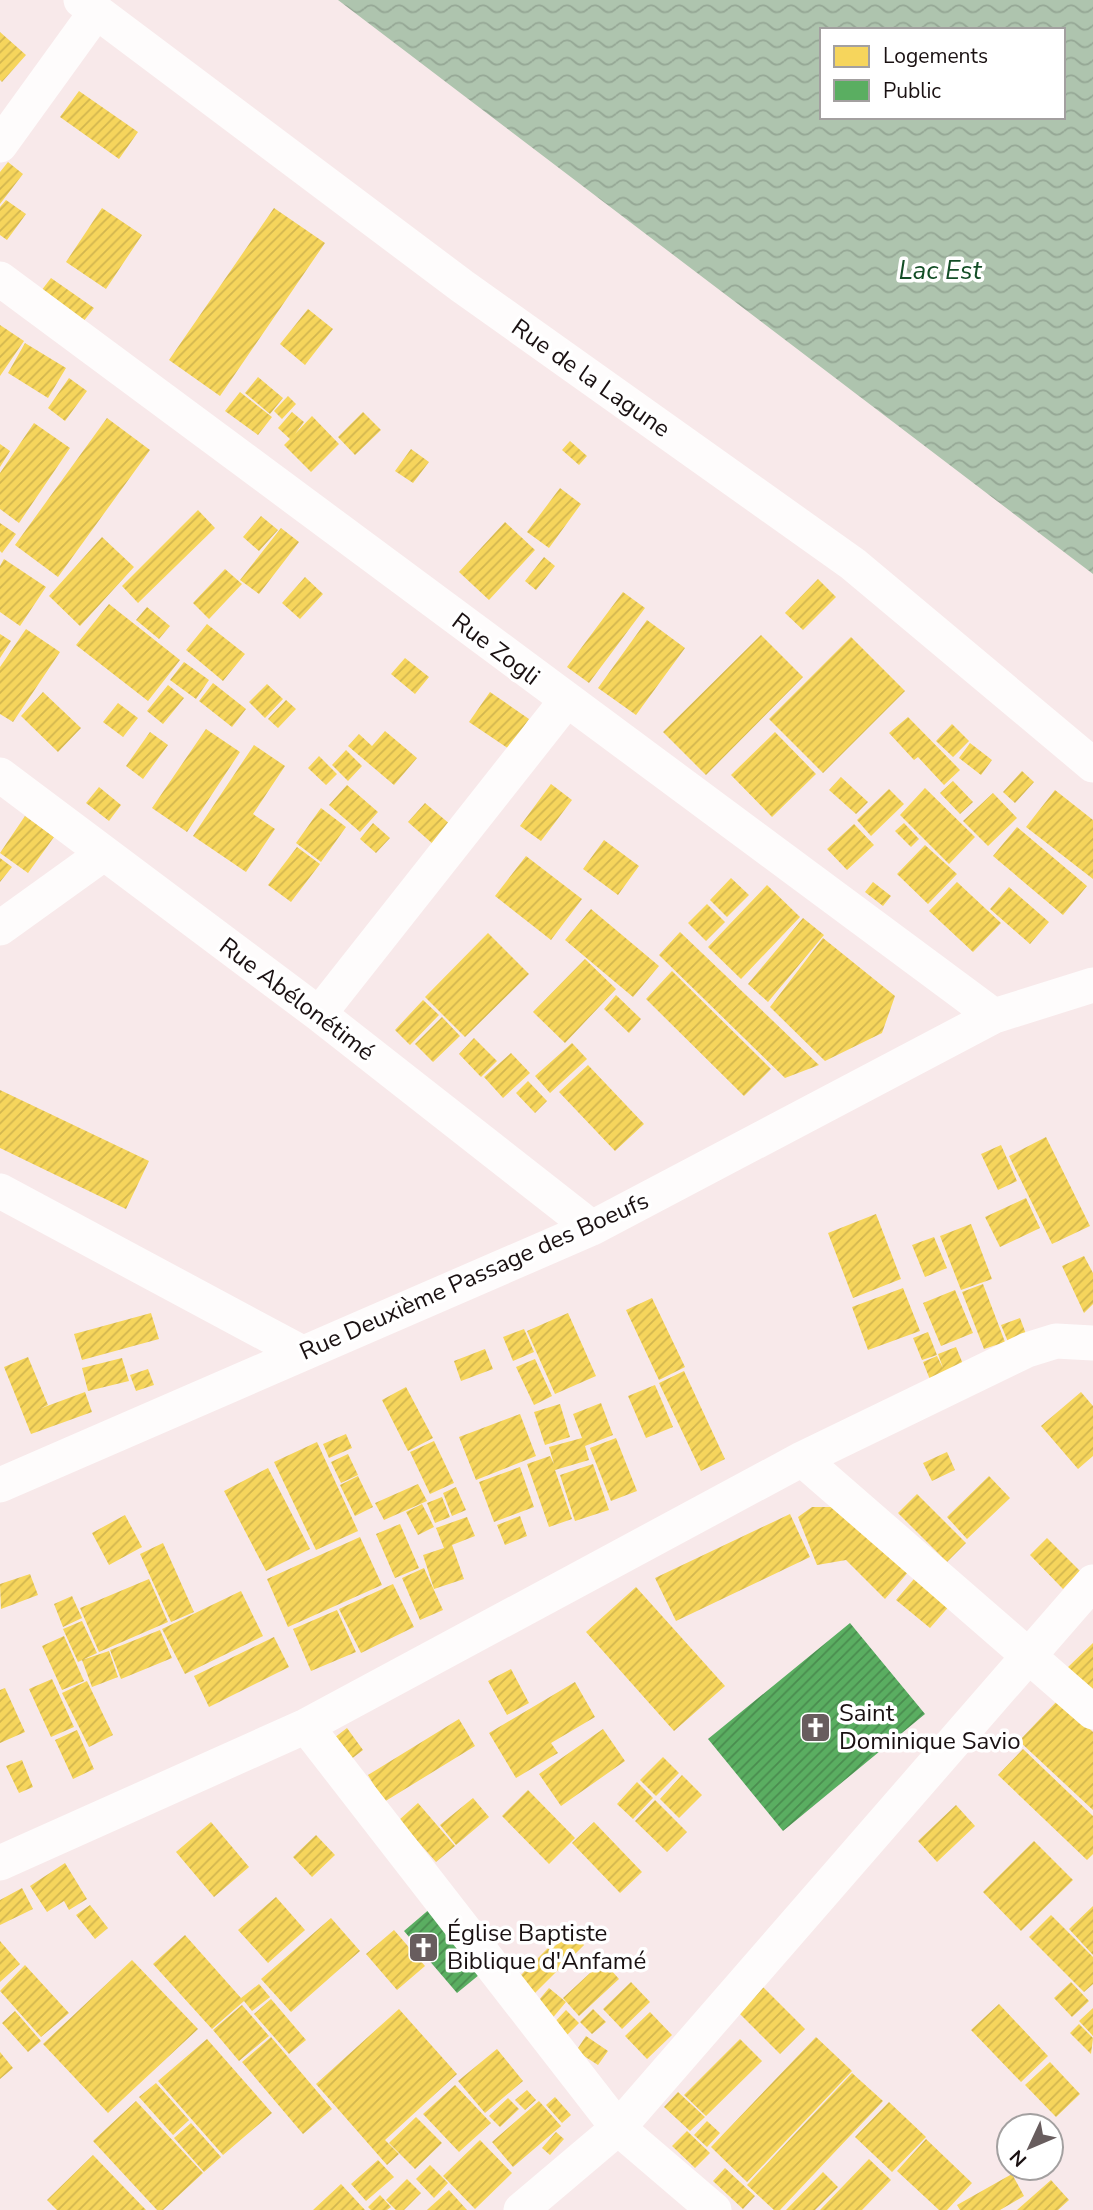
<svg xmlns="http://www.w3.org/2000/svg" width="1093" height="2210" viewBox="0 0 1093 2210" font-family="'Nunito Sans',sans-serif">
<defs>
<pattern id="water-waves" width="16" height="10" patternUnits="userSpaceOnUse" patternTransform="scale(1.75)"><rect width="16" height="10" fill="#aec4ae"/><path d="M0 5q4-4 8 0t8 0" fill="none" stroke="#95a795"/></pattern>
<pattern id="homes-hatch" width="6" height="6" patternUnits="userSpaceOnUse" patternTransform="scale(1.75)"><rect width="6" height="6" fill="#f6d55c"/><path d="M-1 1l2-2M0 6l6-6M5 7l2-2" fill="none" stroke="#d2b64f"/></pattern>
<pattern id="public-hatch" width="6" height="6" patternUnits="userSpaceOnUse" patternTransform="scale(1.75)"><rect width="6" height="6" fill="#5aae61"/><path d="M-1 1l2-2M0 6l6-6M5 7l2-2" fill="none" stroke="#4a8c4f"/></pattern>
</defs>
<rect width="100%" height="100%" fill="#f8e9ea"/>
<path fill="url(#water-waves)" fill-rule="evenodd" d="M338 0H1093V574ZM822 30H1063V117H822Z"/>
<path fill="url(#homes-hatch)" d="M0 32 26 55 2 82 0 80Z
M79 91 138 132 119 159 60 117Z
M8 162 23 174 0 204V172Z
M6 200 26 214 7 240 0 235V207Z
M102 208 142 235 106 289 66 262Z
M274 208 325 243 220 396 169 360Z
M51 278 94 308 83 322 41 291Z
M308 309 333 329 305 365 280 344Z
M0 325 24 341 0 376Z
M25 343 66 368 48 398 8 373Z
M258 377 283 398 270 414 245 393Z
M69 378 87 391 65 421 48 408Z
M240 392 272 417 258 435 225 411Z
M288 396 296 404 282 419 274 411Z
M292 412 304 422 295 434 312 416 339 444 311 472 284 445 290 439 278 428Z
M363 412 381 430 355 455 338 437Z
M107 418 150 450 58 577 15 545Z
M34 423 70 448 19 523 0 509V473Z
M570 441 587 456 579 465 562 450Z
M0 444 10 451 0 467Z
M411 449 429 462 413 483 395 471Z
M560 488 581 504 549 548 527 532Z
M198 510 215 528 138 603 122 586Z
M261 516 278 530 259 551 243 537Z
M505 522 535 550 489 600 459 572Z
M0 523 16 534 2 553 0 551Z
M281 528 299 542 259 594 240 580Z
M102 537 134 567 80 626 49 596Z
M544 557 555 566 536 590 525 581Z
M4 559 46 587 20 626 0 612V566Z
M225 569 242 584 209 619 193 603Z
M305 577 323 594 300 619 282 603Z
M818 579 836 597 803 630 785 613Z
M623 592 645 608 589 683 567 667Z
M109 604 180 660 148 701 76 645Z
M147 607 170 626 159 639 136 620Z
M647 620 685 648 636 715 598 688Z
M207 624 245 654 223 681 186 650Z
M26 629 60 652 13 722 0 714V667Z
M0 634 11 641 0 658Z
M761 635 803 677 706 775 663 732Z
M851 637 905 691 823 773 769 719Z
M405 658 429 677 415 694 391 674Z
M184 662 209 680 196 699 170 680Z
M213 683 246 709 232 727 199 701Z
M267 684 283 699 265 718 249 702Z
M168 685 184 698 163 724 147 711Z
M43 692 81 728 58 752 21 716Z
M490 692 529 719 509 749 469 722Z
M286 700 296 709 278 728 268 719Z
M118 703 138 718 123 737 103 722Z
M908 717 960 770 944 785 918 757 914 760 889 733Z
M952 724 969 741 953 757 936 741Z
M206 729 240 752 187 832 152 808Z
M385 731 417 758 394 785 348 746 359 734 372 746Z
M150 732 168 745 143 779 126 766Z
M775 732 816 774 772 817 731 775Z
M970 743 992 760 981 775 959 758Z
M254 745 285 766 253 814 275 829 246 872 193 836Z
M346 750 362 766 348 781 332 765Z
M319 756 337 774 326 785 308 768Z
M1022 771 1034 782 1015 803 1003 792Z
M841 777 868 802 856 814 829 790Z
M953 781 973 802 960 814 940 793Z
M551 784 572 800 541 841 520 826Z
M347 785 378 812 360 832 329 805Z
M99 787 121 805 109 821 86 803Z
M925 788 975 837 949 864 900 815Z
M889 789 904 804 871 836 857 820Z
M1055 790 1093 820V879L1026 827Z
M993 793 1017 818 988 846 963 821Z
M425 803 451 825 434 845 408 822Z
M321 808 346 827 321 862 296 843Z
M25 816 54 837 28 873 0 853Z
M373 823 390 838 376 853 360 839Z
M904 823 919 839 911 847 895 831Z
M854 824 874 845 847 870 827 849Z
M1017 827 1087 886 1063 915 993 856Z
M604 840 639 866 618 895 583 869Z
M925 845 957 874 928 904 897 874Z
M297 847 320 864 291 902 268 885Z
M526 856 582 899 551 940 495 896Z
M0 858 12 867 0 882Z
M731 878 749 895 727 917 710 900Z
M873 882 891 896 883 906 865 892Z
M957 882 1001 923 973 952 929 911Z
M767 885 800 917 741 979 708 947Z
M1009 887 1049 922 1030 944 990 909Z
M707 904 725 922 706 941 688 923Z
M591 909 659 966 633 997 565 940Z
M803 918 824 935 768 1002 748 984Z
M680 932 819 1065 785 1078 659 955Z
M488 933 529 974 465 1037 425 997Z
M823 938 895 996 882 1033 825 1061 770 1007Z
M585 959 616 989 565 1043 533 1012Z
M672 971 771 1069 744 1096 646 999Z
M616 995 641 1019 629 1033 604 1009Z
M423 1000 439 1015 410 1045 395 1030Z
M442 1017 460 1036 433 1062 415 1044Z
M474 1038 497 1061 481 1077 459 1054Z
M572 1043 587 1059 550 1093 535 1076Z
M511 1053 530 1073 503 1098 484 1077Z
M588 1065 644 1124 615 1151 559 1092Z
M528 1081 547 1101 535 1113 516 1093Z
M0 1090 149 1161 126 1209 0 1148Z
M1046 1137 1090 1226 1052 1244 1009 1156Z
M1001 1145 1017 1181 998 1190 981 1154Z
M1026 1198 1040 1228 1000 1247 985 1217Z
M876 1214 901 1279 853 1298 828 1233Z
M971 1224 992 1279 961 1290 940 1236Z
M934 1237 947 1268 925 1277 912 1245Z
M1084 1256 1093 1273V1304L1084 1313 1062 1266Z
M983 1284 1005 1342 984 1349 962 1292Z
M903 1288 920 1331 868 1350 852 1307Z
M955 1290 973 1333 941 1346 923 1303Z
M652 1298 685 1367 659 1380 626 1310Z
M151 1313 159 1339 82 1360 74 1334Z
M568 1313 596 1376 555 1394 527 1331Z
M1020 1318 1029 1342 1011 1349 1001 1325Z
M524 1329 534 1352 513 1361 503 1337Z
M928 1332 937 1355 922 1360 913 1338Z
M956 1347 965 1369 931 1382 923 1362 937 1356 943 1368 938 1354Z
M485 1349 493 1369 461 1381 454 1361Z
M28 1357 48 1405 39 1409 85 1392 92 1412 31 1434 4 1367Z
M122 1358 129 1381 88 1391 82 1368Z
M535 1359 552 1396 534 1405 516 1367Z
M148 1369 154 1385 136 1391 130 1375Z
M684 1371 725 1459 701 1471 659 1383Z
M655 1385 673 1427 646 1438 628 1396Z
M406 1387 433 1438 408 1451 382 1400Z
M1081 1392 1093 1406V1456L1078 1469 1041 1426Z
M601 1403 613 1435 585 1446 589 1460 555 1470 572 1519 549 1527 527 1464 550 1456 554 1464 549 1447 582 1438 573 1414Z
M560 1404 570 1437 545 1445 534 1412Z
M520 1414 536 1456 476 1480 459 1437Z
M346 1434 352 1448 329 1458 323 1444Z
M616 1438 637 1491 611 1501 590 1448Z
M434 1441 454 1483 430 1494 410 1452Z
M317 1442 358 1531 316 1550 274 1462Z
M947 1452 955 1470 932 1481 923 1463Z
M348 1454 358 1475 341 1483 331 1462Z
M593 1464 609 1510 575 1521 560 1475Z
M520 1467 534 1507 494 1522 479 1482Z
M268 1468 310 1549 266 1571 224 1491Z
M358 1476 373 1507 355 1516 340 1485Z
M989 1476 1010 1498 967 1539 947 1517Z
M418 1484 427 1501 384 1520 375 1503Z
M456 1487 466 1510 452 1516 443 1493Z
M917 1494 966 1543 947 1562 898 1513Z
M442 1497 450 1517 435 1523 427 1503Z
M422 1504 434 1527 418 1535 406 1512Z
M812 1507H850L916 1563 885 1599 846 1560 817 1565 798 1517Z
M790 1514 810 1557 676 1621 655 1578Z
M125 1515 142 1547 109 1565 92 1533Z
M520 1516 527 1536 505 1545 497 1525Z
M467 1517 475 1536 452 1545 464 1579 434 1589 423 1555 444 1548 436 1528Z
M400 1524 419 1568 395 1578 376 1534Z
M360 1537 382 1585 288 1627 267 1579Z
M1047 1538 1080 1571 1063 1589 1030 1555Z
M163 1543 194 1612 171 1622 140 1554Z
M424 1568 443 1610 420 1620 402 1578Z
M919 1573 952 1603 930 1628 896 1600Z
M30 1574 38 1595 1 1609 0 1584Z
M149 1579 168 1622 99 1652 80 1608Z
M393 1584 414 1627 361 1653 339 1609Z
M636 1587 725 1686 674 1731 586 1632Z
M241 1591 263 1636 185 1674 162 1629Z
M72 1596 82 1618 63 1627 54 1604Z
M337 1610 356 1652 311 1671 293 1629Z
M82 1621 97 1653 78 1662 63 1629Z
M160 1630 172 1658 121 1679 110 1650Z
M64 1636 84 1681 62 1690 42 1646Z
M274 1637 289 1667 209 1707 194 1676Z
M1093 1643V1695L1067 1668Z
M109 1651 118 1677 92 1687 82 1660Z
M511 1669 529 1703 507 1715 488 1681Z
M52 1679 74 1727 51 1737 29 1689Z
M87 1681 113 1735 89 1747 62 1693Z
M575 1682 595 1717 551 1743 558 1753 516 1778 489 1733Z
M5 1688 25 1732 0 1743V1690Z
M1058 1700 1093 1732V1810L1019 1741Z
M459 1719 475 1746 384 1802 368 1775Z
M347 1728 363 1750 350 1760 334 1738Z
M603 1729 625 1761 561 1806 539 1774Z
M77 1730 94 1769 73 1779 55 1740Z
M1023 1749 1093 1816V1854L1087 1860 998 1775Z
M663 1757 679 1773 656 1796 640 1780Z
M22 1760 33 1787 19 1793 6 1766Z
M682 1775 702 1795 679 1818 660 1799Z
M637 1782 653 1798 633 1819 617 1804Z
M528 1790 575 1838 549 1864 502 1816Z
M473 1798 489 1817 456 1845 440 1825Z
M655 1800 687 1832 667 1852 635 1821Z
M418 1803 455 1846 436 1862 399 1820Z
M956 1805 975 1826 937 1862 918 1841Z
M211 1822 249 1867 214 1897 176 1852Z
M594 1822 642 1872 620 1893 572 1843Z
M316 1835 335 1855 312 1877 293 1857Z
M1034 1841 1073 1880 1021 1931 983 1892Z
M65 1863 87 1899 69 1910 64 1901 47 1912 30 1886Z
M22 1888 33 1909 0 1925V1900Z
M276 1897 305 1930 268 1963 238 1930Z
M90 1905 108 1928 95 1939 76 1915Z
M1093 1906V1955L1069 1929Z
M1051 1915 1093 1957V1984L1084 1992 1029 1937Z
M331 1918 360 1951 291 2012 261 1979Z
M394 1930 425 1966 397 1990 366 1954Z
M570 1931 584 1945 565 1964 552 1949Z
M185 1935 241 1998 259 1984 270 1997 252 2011 244 2001 212 2029 153 1964Z
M0 1941 20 1964 0 1982Z
M548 1948 564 1964 535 1993 519 1977Z
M132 1960 198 2029 108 2113 43 2044Z
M603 1961 619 1979 579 2016 563 1998Z
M25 1965 69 2013 41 2037 0 1991Z
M631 1982 650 2002 622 2029 603 2009Z
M1071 1982 1089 2001 1072 2017 1054 1998Z
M763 1987 805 2029 780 2054 738 2012Z
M549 1988 566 2002 550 2021 533 2007Z
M271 1999 306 2040 289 2054 254 2014Z
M999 2004 1048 2056 1021 2082 971 2030Z
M242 2005 269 2036 239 2061 213 2030Z
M1093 2008V2036L1079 2021Z
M399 2009 457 2074 385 2140 399 2154 387 2165 316 2084Z
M593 2009 606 2022 592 2034 580 2022Z
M566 2010 579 2023 562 2040 549 2028Z
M15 2011 41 2041 28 2052 2 2023Z
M650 2012 672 2035 647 2059 625 2036Z
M1079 2024 1093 2038 1091 2054 1070 2033Z
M586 2036 608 2051 598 2065 576 2051Z
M271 2037 332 2109 303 2134 242 2062Z
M816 2037 852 2071 747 2182 711 2147Z
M207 2039 272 2113 223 2155 158 2081Z
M740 2039 762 2061 706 2116 684 2095Z
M497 2049 523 2081 485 2113 458 2081Z
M0 2052 13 2068 0 2079Z
M1050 2062 1080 2094 1056 2117 1025 2085Z
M852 2073 883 2101 780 2210H774L747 2185Z
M156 2083 189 2120 173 2135 139 2097Z
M455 2085 491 2123 459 2152 423 2114Z
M527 2090 536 2100 525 2110 515 2100Z
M678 2092 705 2117 690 2131 664 2107Z
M555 2097 571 2115 562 2123 546 2105Z
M508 2098 519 2109 500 2127 489 2116Z
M136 2101 203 2173 163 2210H157L93 2141Z
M539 2101 561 2126 513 2167 492 2142Z
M889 2102 926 2137 892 2172 855 2137Z
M416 2117 442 2143 415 2169 389 2143Z
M707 2121 720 2133 707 2147 694 2135Z
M191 2123 221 2157 204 2172 174 2138Z
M687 2131 710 2153 695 2168 672 2146Z
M556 2132 564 2139 550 2155 542 2148Z
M926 2139 972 2183 947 2210H939L897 2171Z
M480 2140 512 2173 475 2209 443 2176Z
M93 2155 146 2210H57L47 2200Z
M869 2159 891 2180 862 2210H820Z
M378 2160 394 2177 366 2201 351 2184Z
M430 2165 448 2183 434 2198 416 2179Z
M725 2168 755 2196 743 2209 713 2181Z
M823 2172 838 2187 815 2210H786Z
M1012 2174 1024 2196 1000 2210H960L957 2205Z
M407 2179 421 2193 404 2210H396L386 2200Z
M1051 2180 1069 2200 1058 2210H1017Z
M341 2184 365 2210H313Z
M449 2190 467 2210H427Z
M380 2195 391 2207 387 2210H371L368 2207Z"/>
<path fill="url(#public-hatch)" d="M850 1623 925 1714 783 1831 708 1739Z
M432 1907 485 1970 457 1993 404 1931Z"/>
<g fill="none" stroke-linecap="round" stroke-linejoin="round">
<path stroke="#fefcfc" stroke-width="35" d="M81 0 462 286 853 564 1093 765
M0 145 96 12
M0 279 994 1016
M0 775 319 1014 592 1228
M0 928 103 854
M319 1014 566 701
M0 1191 302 1353
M802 1459 1093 1712
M0 1485 592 1228 994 1016 1093 985
M306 1726 618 2128 714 2210
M0 1863 306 1726 802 1459 1027 1350 1056 1341 1093 1343
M521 2210 618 2128 1093 1582"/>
</g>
<defs>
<symbol id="church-square" viewBox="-11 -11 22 22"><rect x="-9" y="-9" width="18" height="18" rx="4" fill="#685d5e" stroke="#fff"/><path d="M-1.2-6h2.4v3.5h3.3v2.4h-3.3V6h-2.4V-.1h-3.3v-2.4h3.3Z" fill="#fff"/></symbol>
</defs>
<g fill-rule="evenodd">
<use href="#church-square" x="798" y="1710" width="35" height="35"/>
<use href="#church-square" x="406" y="1930" width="35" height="35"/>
</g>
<g text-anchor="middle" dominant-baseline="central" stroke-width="7" stroke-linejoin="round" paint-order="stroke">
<g font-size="24" fill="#1a1112" stroke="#fff">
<text transform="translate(591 378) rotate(35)">Rue de la Lagune</text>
<text transform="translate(496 649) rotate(37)">Rue Zogli</text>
<text transform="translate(297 999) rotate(37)">Rue Abélonétimé</text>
<text transform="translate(474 1276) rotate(-24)">Rue Deuxième Passage des Boeufs</text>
</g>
<g font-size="24" fill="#1a1112" stroke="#fff" text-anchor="start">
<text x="839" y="1713">Saint<tspan x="839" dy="28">Dominique Savio</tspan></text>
<text x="447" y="1933">Église Baptiste<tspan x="447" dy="28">Biblique d'Anfamé</tspan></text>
</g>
<g font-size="26" font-style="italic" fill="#134e26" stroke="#fff">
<text x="940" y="270">Lac Est</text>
</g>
</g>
<rect x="820" y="28" width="245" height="91" fill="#ffffff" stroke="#a3a0a0" stroke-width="2"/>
<rect x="834" y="46" width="35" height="21" fill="#f6d55c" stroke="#a3a0a0" stroke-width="2"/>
<text x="883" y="63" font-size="21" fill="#1a1112">Logements</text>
<rect x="834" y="80" width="35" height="21" fill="#5aae61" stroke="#a3a0a0" stroke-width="2"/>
<text x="883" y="98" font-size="21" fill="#1a1112">Public</text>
<g transform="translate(1030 2147) rotate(226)"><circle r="33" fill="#ffffff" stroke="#a3a0a0" stroke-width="2"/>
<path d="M0-5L12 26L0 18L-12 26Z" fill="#685d5e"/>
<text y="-10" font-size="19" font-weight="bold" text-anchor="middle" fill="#1a1112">N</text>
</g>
</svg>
